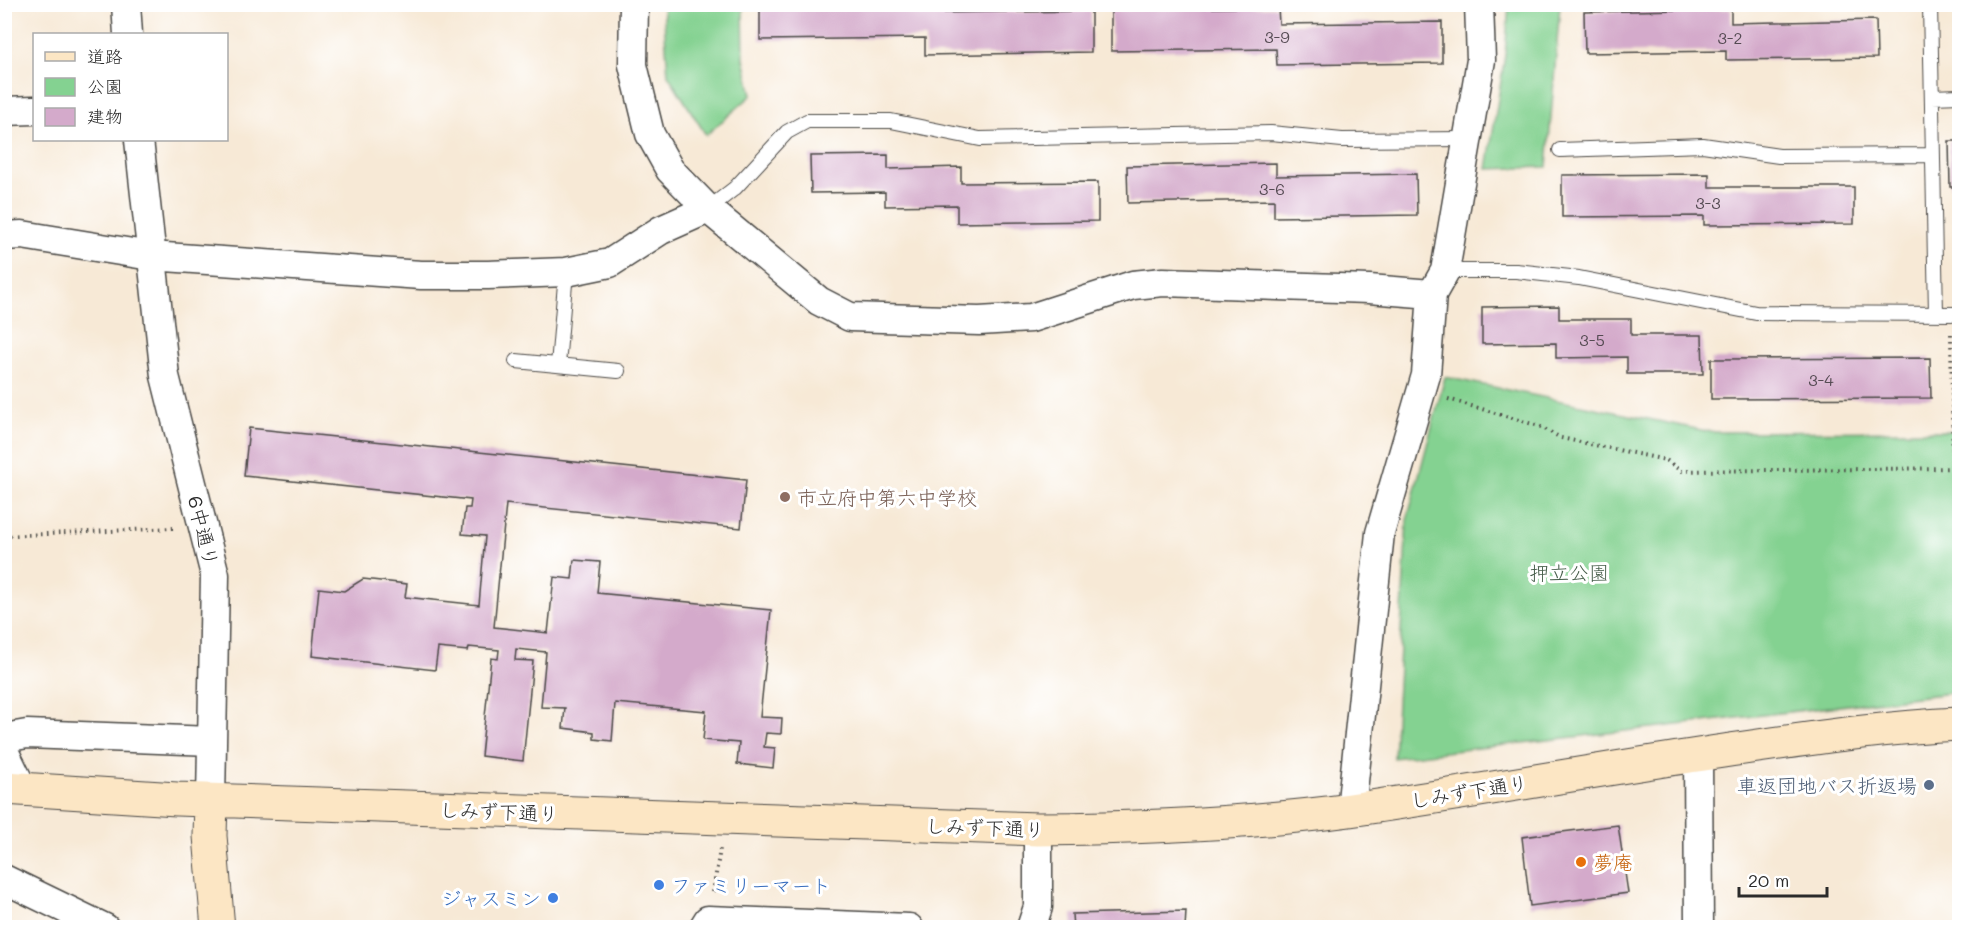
<svg xmlns="http://www.w3.org/2000/svg" width="1964" height="932" viewBox="0 0 1964 932" font-family="Mali,'Klee One',sans-serif">
<rect width="100%" height="100%" fill="#fff"/>
<filter id="ink" filterUnits="userSpaceOnUse"><feTurbulence type="fractalNoise" baseFrequency=".0167" numOctaves="2"/><feDisplacementMap in="SourceGraphic" scale="12" xChannelSelector="R" yChannelSelector="G"/><feConvolveMatrix kernelMatrix="1 2 1 2 8 2 1 2 1" color-interpolation-filters="sRGB"/></filter>
<filter id="wash" filterUnits="userSpaceOnUse"><feTurbulence type="fractalNoise" baseFrequency=".008" numOctaves="4" result="noise"/><feDisplacementMap in="SourceGraphic" scale="24" xChannelSelector="R" yChannelSelector="G"/><feGaussianBlur stdDeviation="1.35" result="paint"/><feColorMatrix in="noise" values="0 0 0 0 0 0 0 0 0 0 0 0 0 0 0 0 0 1.4 0 .05"/><feComposite in="paint" operator="in"/></filter>
<g filter="url(#wash)">
<rect width="100%" height="100%" fill="#f7e9d6"/>
<path fill="#84d291" stroke="#587e5e" stroke-width="1.5" d="M663 5H743L744 59 752 95 706 135 668 75Z
M1509 5H1560L1547 167 1487 169 1505 55Z
M1445 377 1711 432 1959 431V692L1394 758 1407 520Z"/>
<g id="blocks">
<path fill="#d4aacb" d="M760 4H927V13L1091 11V52L925 55V38L760 40Z
M1278 7 1279 24 1442 22V63L1277 65 1276 49 1111 51V10Z
M1731 9V23L1876 20 1877 58 1726 60V51L1585 53 1584 12Z
M1949 141H1960V187H1950Z
M888 155V169L961 167V183L1098 182V221L957 223V205L885 206V192L811 193 810 156Z
M1276 163V176L1416 174 1417 215 1274 217V200L1128 203 1127 166Z
M1709 174V187H1854V224L1704 225V216L1562 217V175Z
M1559 306V319H1631V335H1702L1703 374H1627V357L1556 358V343L1482 344V307Z
M1930 358 1931 398 1711 399V359Z
M249 428 746 480 741 528 506 504 494 627 548 633 554 577 572 579 574 560 600 562 597 593 771 610 760 717 782 718 781 734 766 733 764 747 775 748 773 768 737 764 739 743 703 740 706 711 615 703 612 741 594 739V732L563 728 565 708 541 707 546 652 516 649 515 660 533 661 523 761 481 756 491 658 498 659 499 650 469 647 468 651 438 648 435 670 312 656 319 588 344 591 363 579 407 584 405 597 479 605 485 536 462 534 465 508H470L471 500 244 476Z
M1618 825 1628 893 1530 906 1522 837Z
M1186 911 1185 928H1073L1072 914Z"/>
</g>
</g>
<g filter="url(#ink)">
<use href="#blocks" fill-opacity="0" stroke="#4a4845" stroke-width="1.5"/>
<g fill="none" stroke-linecap="round" stroke-linejoin="round">
<defs>
<path id="lane" d="M1930 4 1936 314
M1932 97 1960 96
M1560 150 1703 145 1779 156 1933 155
M708 209 735 188 787 132 807 121H891L980 139 1271 133 1342 140 1467 139
M1445 271H1516L1579 278 1756 313 1960 314
M516 361 618 371
M558 365 566 272"/>
<path id="street" d="M126 4 128 34
M634 4 633 65 650 134 670 170 708 209 819 301 850 317 979 321 1031 318 1133 285 1163 282 1369 289 1432 294
M4 111 34 110
M139 140 165 376 215 575 211 801
M4 236 22 235 151 256 421 275H488L566 272 610 263 661 230 708 209
M4 738 27 734 212 741
M4 751 23 790
M1698 754 1699 928
M1351 810 1380 533 1426 375 1432 294 1445 271 1481 60 1479 4
M4 879 105 928
M703 928 708 920 909 928
M1031 928 1038 907V829"/>
<path id="secondary" d="M4 788 177 799 1038 829C1142 828 1246 824 1350 810 1484 791 1617 766 1751 747 1820 737 1890 727 1960 724
M211 801 210 836 218 928"/>
</defs>
<use href="#lane" stroke="#4a4845" stroke-width="16"/>
<use href="#street" stroke="#4a4845" stroke-width="31"/>
<use href="#secondary" stroke="#4a4845" stroke-width="35"/>
<path stroke="#4a4845" stroke-width="4" stroke-dasharray="1.5 4.5" stroke-linecap="butt" d="M1951 334 1953 468
M1448 399 1539 426 1561 438 1666 460 1681 471 1960 468
M4 536 173 528
M713 892 720 849"/>
<use href="#lane" stroke="#fff" stroke-width="14"/>
<use href="#street" stroke="#fff" stroke-width="28"/>
<use href="#secondary" stroke="#fce6c4" stroke-width="33"/>
</g>
</g>
<circle fill="#8d6e63" stroke="#fff" stroke-width="2" cx="785" cy="497" r="6"/>
<circle fill="#5c6f8a" stroke="#fff" stroke-width="2" cx="1929" cy="785" r="6"/>
<circle fill="#e8710a" stroke="#fff" stroke-width="2" cx="1581" cy="862" r="6"/>
<g fill="#3f7fe0" stroke="#fff" stroke-width="2">
<circle cx="659" cy="885" r="6"/>
<circle cx="553" cy="898" r="6"/>
</g>
<g text-anchor="middle" dominant-baseline="central" stroke-width="6" stroke-linejoin="round" paint-order="stroke">
<g font-size="16" fill="#554b53">
<text x="1277" y="36">3-9</text>
<text x="1730" y="37">3-2</text>
<text x="1272" y="188">3-6</text>
<text x="1708" y="202">3-3</text>
<text x="1592" y="339">3-5</text>
<text x="1821" y="379">3-4</text>
</g>
<g font-size="20" fill="#785e54" stroke="#fff" text-anchor="start">
<text x="797" y="497">市立府中第六中学校</text>
</g>
<g font-size="20" fill="#2b2b2b" stroke="#fff">
<text transform="translate(204 531) rotate(76)">6中通り</text>
<text transform="translate(1469 791) rotate(-9)">しみず下通り</text>
<text transform="translate(499 811) rotate(2)">しみず下通り</text>
<text transform="translate(985 827) rotate(2)">しみず下通り</text>
</g>
<g font-size="20" fill="#465d4a" stroke="#fff">
<text x="1569" y="572">押立公園</text>
</g>
<g font-size="20" fill="#4e5e75" stroke="#fff" text-anchor="end">
<text x="1917" y="785">車返団地バス折返場</text>
</g>
<g font-size="20" fill="#c56008" stroke="#fff" text-anchor="start">
<text x="1593" y="862">夢庵</text>
</g>
<g font-size="20" fill="#366cbe" stroke="#fff" text-anchor="start">
<text x="671" y="885">ファミリーマート</text>
<text x="541" y="898" text-anchor="end">ジャスミン</text>
</g>
</g>
<rect width="1964" height="932" fill="none" stroke="#fff" stroke-width="24"/>
<rect x="33" y="33" width="195" height="108" fill="#ffffff" stroke="#aaaaaa" stroke-width="1.5"/>
<rect x="45" y="52" width="30" height="9" fill="#fce6c4" stroke="#aaaaaa" stroke-width="1.5"/>
<text x="87" y="63" font-size="18" fill="#2b2b2b">道路</text>
<rect x="45" y="78" width="30" height="18" fill="#84d291" stroke="#aaaaaa" stroke-width="1.5"/>
<text x="87" y="93" font-size="18" fill="#2b2b2b">公園</text>
<rect x="45" y="108" width="30" height="18" fill="#d4aacb" stroke="#aaaaaa" stroke-width="1.5"/>
<text x="87" y="123" font-size="18" fill="#2b2b2b">建物</text>
<path d="M1739 887v9h88v-9" fill="none" stroke="#2b2b2b" stroke-width="3"/>
<text x="1748" y="887" font-size="18" fill="#2b2b2b" stroke="#ffffff" stroke-width="4.5" paint-order="stroke">20 m</text>
</svg>
